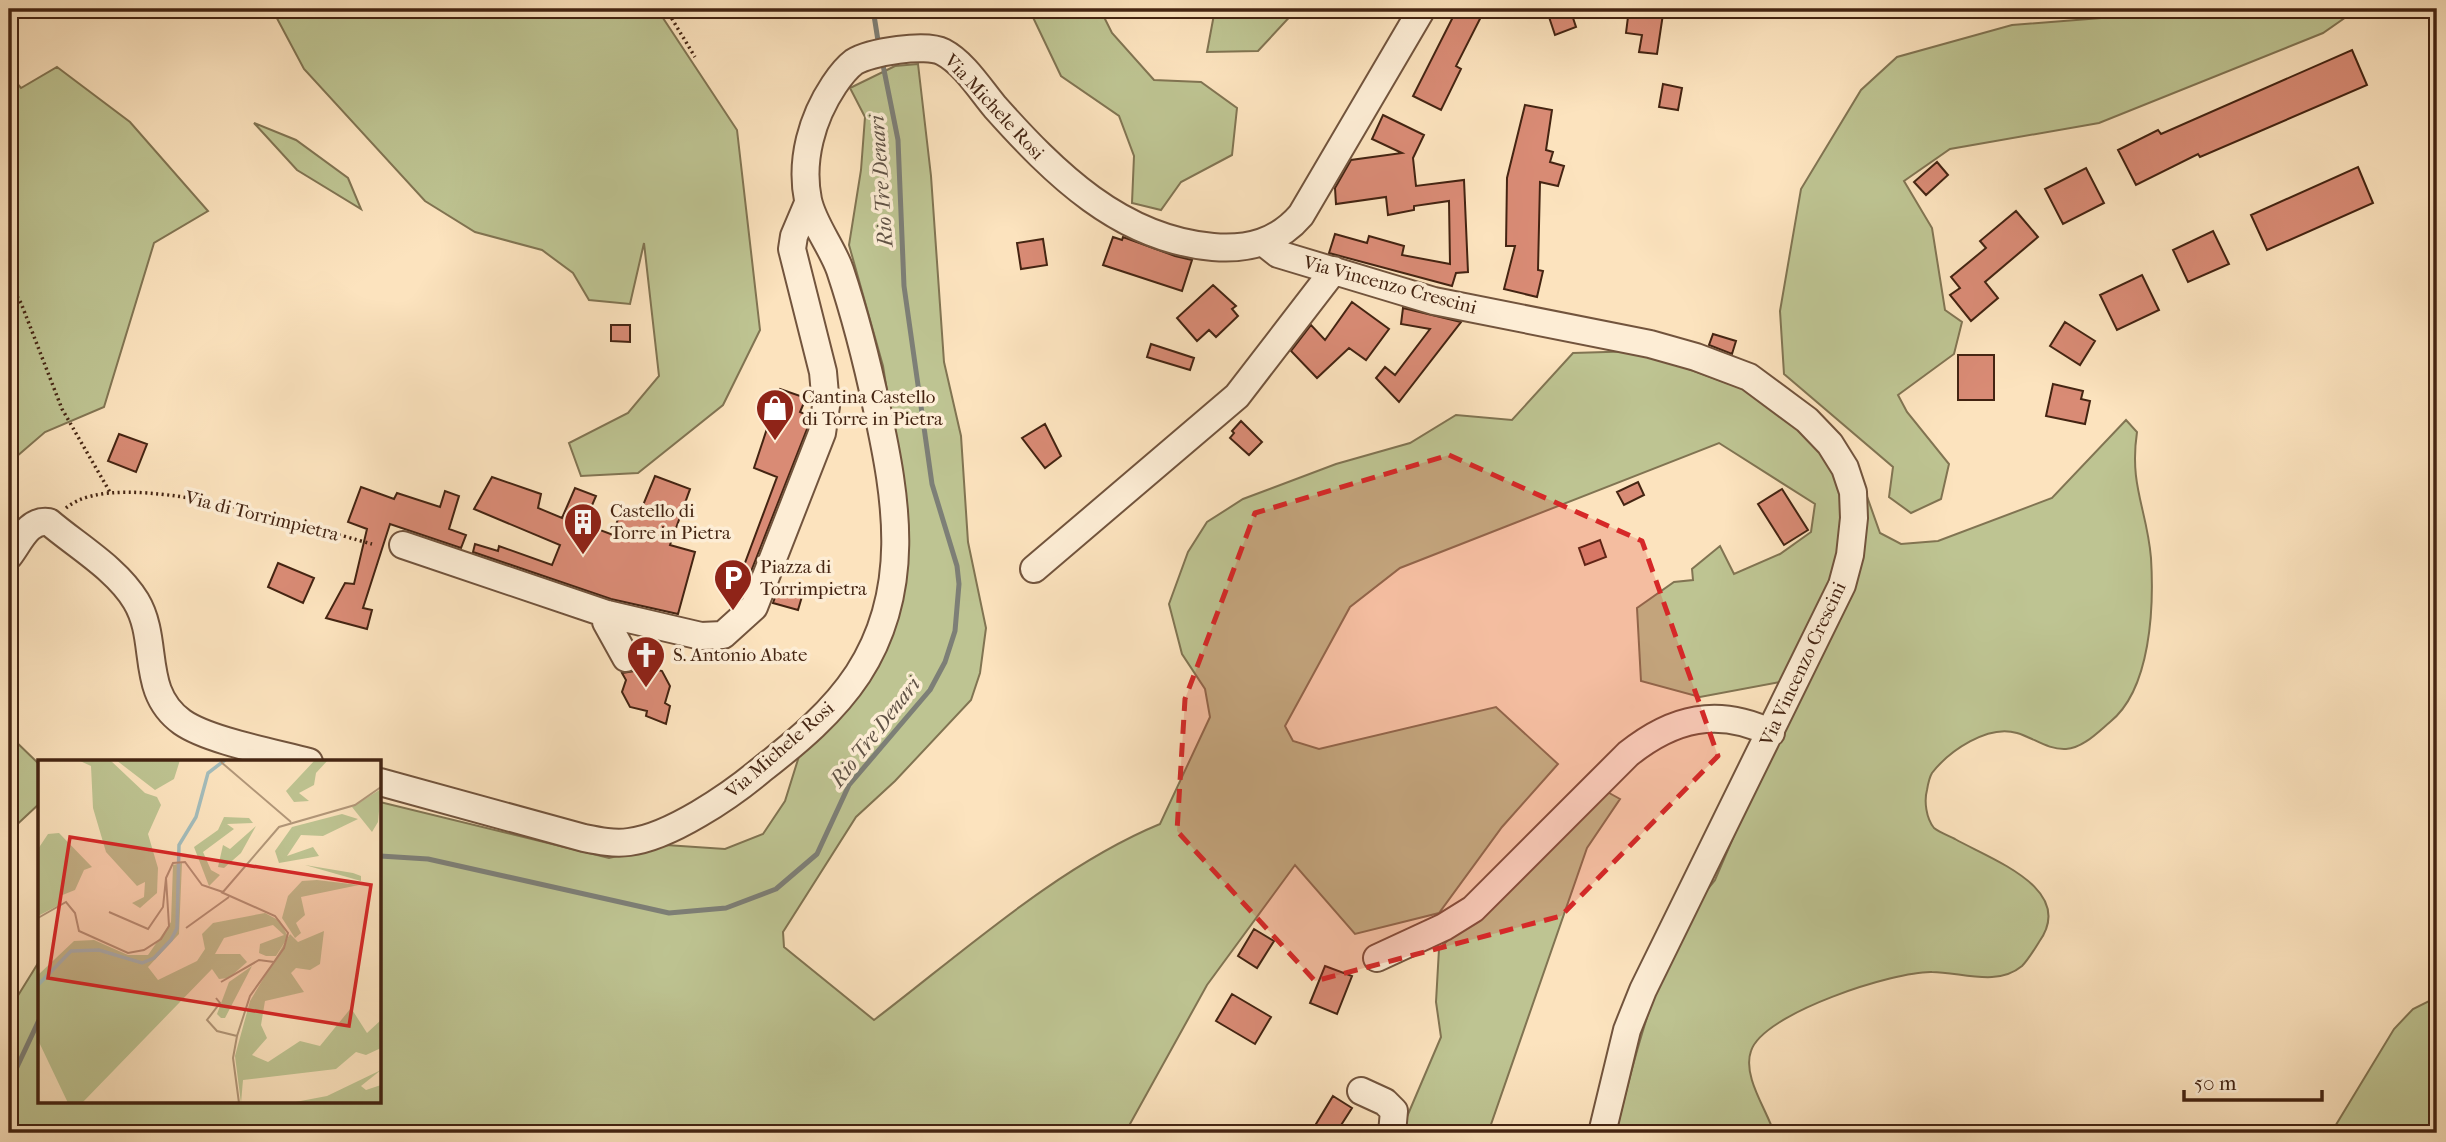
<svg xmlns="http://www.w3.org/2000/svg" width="2446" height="1142" viewBox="0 0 2446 1142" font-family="'IM FELL French Canon',serif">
<rect width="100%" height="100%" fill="#fce3be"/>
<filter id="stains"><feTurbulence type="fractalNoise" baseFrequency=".00286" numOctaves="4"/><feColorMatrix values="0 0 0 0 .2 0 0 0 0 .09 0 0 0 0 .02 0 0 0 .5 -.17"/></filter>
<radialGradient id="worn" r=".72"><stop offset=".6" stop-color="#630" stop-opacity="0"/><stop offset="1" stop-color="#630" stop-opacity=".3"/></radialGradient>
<path fill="#bec492" stroke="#817452" stroke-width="2" d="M272 9H657L737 130 760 330 723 405 638 473 581 476 569 443 628 413 659 376 644 243 630 304 589 300 573 273 542 250 475 232 425 201 304 69Z
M1029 9H1100L1112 33 1154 80 1201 82 1237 108 1232 155 1181 182 1161 210 1132 203 1134 156 1119 116 1061 76Z
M1215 9H1297L1258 51 1207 52Z
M2215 9H2328L2349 15 2323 33 2099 123 1950 149 1904 181 1932 228 1945 310 1962 322 1954 354 1898 395 1907 412 1949 464 1941 499 1911 513 1889 497 1893 467 1784 374 1780 311 1801 189 1861 90 1897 57 2012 25Z
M918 64 931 176 944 362 961 436 968 542 986 628 980 673 971 700 895 781 856 817 783 932 784 947 874 1020C962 953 1058 866 1160 824L1210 717 1205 689 1182 654 1169 604 1188 552 1207 522 1243 499 1336 464 1410 443 1456 415 1512 420 1573 353 1639 351 1771 399 1846 479 1838 583 1785 681 1700 697 1641 681 1637 608 1674 582 1693 580 1692 569 1720 546 1734 574 1780 554 1811 532 1815 504 1719 443 1400 568 1350 607 1285 726 1293 741 1319 749 1496 707 1558 764 1502 827 1439 913 1355 934 1295 865 1207 985 1125 1133H9V1010L40 960V1102H380V802L609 858 666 845 725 849 763 834 785 801 800 753 863 684 904 498 883 366 849 245 861 170 865 117 850 88 895 66Z
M57 67 130 122 208 211 154 243 104 407 45 432 9 463V74L21 88Z
M254 123 296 140 348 178 361 209 297 170Z
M2126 420 2137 432C2129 486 2147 509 2151 558 2154 607 2151 689 2110 722 2098 732 2083 748 2066 749 2048 750 2034 738 2017 733 1988 724 1949 751 1932 773 1929 778 1928 784 1927 790 1924 801 1926 818 1934 828 1939 832 1949 836 1955 839 1992 860 2077 889 2039 942 2034 950 2028 960 2022 966 1997 987 1961 972 1932 972 1895 971 1763 1013 1751 1051 1742 1076 1767 1110 1774 1133H1616C1634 1056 1663 940 1715 880L1773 745 1864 488 1880 533 1901 544 1938 541 2052 498Z
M9 735 40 765V803L9 832Z
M1602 789 1620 799 1587 848 1488 1133H1400L1441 1037 1436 1002 1439 949Z
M2437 997V1133H2331L2394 1029 2413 1009Z"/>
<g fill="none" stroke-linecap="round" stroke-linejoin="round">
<path stroke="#7d7f77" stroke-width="5" d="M873 9 879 47
M380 856 428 859 669 913 726 908 776 889 817 854 849 785 930 690 945 662 955 631 959 584 957 566 932 484 904 286 898 140 882 60
M9 1084 40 1018"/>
</g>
<path fill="#d98b75" stroke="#442412" stroke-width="2" d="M1457 9H1485L1456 66 1461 69 1441 110 1413 96Z
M1564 9H1570L1576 27 1555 35 1548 14Z
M1629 9 1663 14 1657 54 1639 52 1642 35 1626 33Z
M2352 50 2367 85 2200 157 2198 154 2136 185 2118 150 2158 130 2161 134Z
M1663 84 1682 88 1678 110 1659 107Z
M1525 105 1552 110 1546 150 1553 152 1550 162 1564 166 1558 186 1540 182 1538 270 1543 271 1537 297 1504 289 1515 246H1506L1507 178Z
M1383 115 1424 135 1413 158 1416 186 1464 180 1468 272 1456 273 1452 286 1329 253 1335 234 1367 243 1369 236 1404 246 1402 255 1450 264 1449 201 1414 206V210L1388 215 1386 197 1336 204 1335 188 1351 160 1402 153 1372 139Z
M1937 162 1948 175 1926 195 1914 182Z
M2358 167 2373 203 2267 250 2251 215Z
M2086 168 2104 203 2063 224 2045 189Z
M2016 211 2038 237 1985 282 1998 298 1971 321 1950 295 1960 288 1951 277 1986 248 1980 241Z
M2213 231 2229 264 2188 282 2173 250Z
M1113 237 1122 240 1123 237 1175 256 1192 260 1182 291 1103 265Z
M1043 239 1047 265 1021 269 1017 243Z
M2142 275 2159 310 2117 330 2100 295Z
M1213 285 1236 306 1232 309 1238 316 1216 337 1209 330 1197 341 1177 318Z
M1352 302 1389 329 1366 360 1349 348 1317 378 1291 351 1311 325 1325 340Z
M1403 308 1461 322 1399 402 1376 378 1385 367 1395 375 1430 329 1401 324Z
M2065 322 2095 341 2080 365 2050 346Z
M611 325H630V342L611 341Z
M1713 334 1736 341 1732 354 1709 345Z
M1151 344 1194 358 1190 370 1147 357Z
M1958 355H1994V400H1958Z
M2053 384 2083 391 2081 399 2090 401 2085 424 2046 416Z
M780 389 806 398 800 412 809 416 807 429 750 574 742 571 777 477 754 468Z
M1241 421 1262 442 1249 455 1230 438 1234 433 1232 431Z
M1045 424 1061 456 1045 468 1022 438Z
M119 434 147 444 136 472 108 461Z
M655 476 690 489 670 545 695 552 678 614 611 599 473 552 475 544 498 551 499 546 552 565 560 545 474 509 492 477 541 494 538 508 562 518 575 488 596 496 584 524 613 535 622 506 639 515Z
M1638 482 1644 495 1624 505 1617 492Z
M361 487 394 499 397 493 440 507 445 491 459 496 449 529 466 535 461 548 390 524 363 608 372 610 367 629 326 618 345 583 354 584 367 529 348 522Z
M1782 489 1808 530 1784 545 1758 504Z
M1600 540 1606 557 1585 565 1579 548Z
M278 563 314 578 303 603 268 587Z
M779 586 803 593 798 610 773 603Z
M644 656 651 668 662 671 670 686 665 703 670 706 666 724 646 716 647 711 630 707 622 692 626 680 622 673 634 671Z
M1254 929 1274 941 1257 968 1238 956Z
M1325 966 1352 976 1337 1014 1310 1003Z
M1232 994 1271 1017 1255 1044 1216 1021Z
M1333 1096 1352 1108 1336 1133H1329L1316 1124Z"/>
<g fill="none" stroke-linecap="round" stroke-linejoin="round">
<defs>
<path id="minor" d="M1264 243 1278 254 1434 301 1650 344 1696 357 1749 377 1807 420 1830 444 1845 468 1853 492 1854 518 1850 555 1842 585 1643 990 1627 1030 1602 1133
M403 545 607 614 701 636 723 635 754 607 822 433 826 406 823 372 792 249 794 236 808 203
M9 556C20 542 28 519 49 522 77 546 117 569 136 601 160 641 139 691 182 722 209 741 276 753 309 762
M1034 569 1237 396 1334 270
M607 614 606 622 626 658
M380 782 584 838C599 841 614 844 629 842 670 837 730 796 761 770 797 742 833 712 858 674 912 591 897 500 877 409 867 362 855 315 840 270 832 247 813 224 808 200 800 160 812 118 834 85 840 76 846 68 854 62 870 52 926 43 943 52 964 63 980 89 995 107 1054 173 1120 239 1213 247 1248 250 1278 242 1301 215L1422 9
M1377 958 1444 927 1473 909 1628 754C1673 718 1718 707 1771 733
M1361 1091 1385 1102 1394 1111 1392 1133"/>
</defs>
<use href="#minor" stroke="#72543d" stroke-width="30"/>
<path stroke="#442412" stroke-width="3.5" stroke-dasharray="2 3.5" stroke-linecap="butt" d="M666 9 695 57
M9 282 21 303 62 409 111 494
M66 508C119 463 308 527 372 544"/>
<use href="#minor" stroke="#fdedd5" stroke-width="26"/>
</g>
<path fill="#d62828" fill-opacity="0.2" stroke="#d62828" stroke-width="5" stroke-dasharray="14 9" stroke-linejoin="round" d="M1449 455 1642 541 1718 756 1561 916 1315 981 1177 831 1185 699 1255 513Z"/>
<defs>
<symbol id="shop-pin" viewBox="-11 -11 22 30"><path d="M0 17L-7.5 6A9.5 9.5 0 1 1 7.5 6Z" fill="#8f2418" stroke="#fdedd5"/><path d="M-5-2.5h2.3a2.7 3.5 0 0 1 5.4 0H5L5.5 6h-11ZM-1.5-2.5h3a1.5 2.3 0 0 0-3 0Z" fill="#fff"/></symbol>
<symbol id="building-pin" viewBox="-11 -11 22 30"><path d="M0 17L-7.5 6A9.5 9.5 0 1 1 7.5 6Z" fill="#8f2418" stroke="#fdedd5"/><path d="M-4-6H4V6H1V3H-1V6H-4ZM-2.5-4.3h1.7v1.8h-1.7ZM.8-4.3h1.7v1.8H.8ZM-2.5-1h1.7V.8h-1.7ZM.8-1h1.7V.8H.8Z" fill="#fff"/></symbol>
<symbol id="parking-pin" viewBox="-11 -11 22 30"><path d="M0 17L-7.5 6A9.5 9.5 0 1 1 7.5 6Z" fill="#8f2418" stroke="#fdedd5"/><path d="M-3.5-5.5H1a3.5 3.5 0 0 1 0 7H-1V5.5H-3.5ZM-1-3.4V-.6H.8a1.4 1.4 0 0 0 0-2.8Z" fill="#fff"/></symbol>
<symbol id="church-pin" viewBox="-11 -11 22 30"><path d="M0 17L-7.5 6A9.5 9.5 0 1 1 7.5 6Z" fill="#8f2418" stroke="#fdedd5"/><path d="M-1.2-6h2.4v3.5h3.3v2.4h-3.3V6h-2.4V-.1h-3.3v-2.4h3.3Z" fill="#fff"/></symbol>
</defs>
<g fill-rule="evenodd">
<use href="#shop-pin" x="753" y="386" width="44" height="60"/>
<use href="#building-pin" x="561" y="500" width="44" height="60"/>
<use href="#parking-pin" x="711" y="556" width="44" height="60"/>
<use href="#church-pin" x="624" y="633" width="44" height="60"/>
</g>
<g text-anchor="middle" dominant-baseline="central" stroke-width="7" stroke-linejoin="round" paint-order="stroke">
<g font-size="19" fill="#442412" stroke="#fdedd5">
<text transform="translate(994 107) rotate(47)">Via Michele Rosi</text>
<text transform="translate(1390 285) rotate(15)">Via Vincenzo Crescini</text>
<text transform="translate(262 516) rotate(14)">Via di Torrimpietra</text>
<text transform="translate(1803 664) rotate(-65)">Via Vincenzo Crescini</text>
<text transform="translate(780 750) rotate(-41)">Via Michele Rosi</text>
</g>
<g font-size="19" fill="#442412" stroke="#fdedd5" text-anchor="start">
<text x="802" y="397">Cantina Castello<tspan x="802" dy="22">di Torre in Pietra</tspan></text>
<text x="610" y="511">Castello di<tspan x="610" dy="22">Torre in Pietra</tspan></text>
<text x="760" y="567">Piazza di<tspan x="760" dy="22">Torrimpietra</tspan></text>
<text x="673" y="655">S. Antonio Abate</text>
</g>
<g font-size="21" font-style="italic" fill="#605245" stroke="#fdedd5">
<text transform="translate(881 181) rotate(-94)">Rio Tre Denari</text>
<text transform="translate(875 732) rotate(-52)">Rio Tre Denari</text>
</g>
</g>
<g transform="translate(38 760)">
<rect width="343" height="343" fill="#fce3be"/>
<path d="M40 0H72L107 33 119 37 123 45 110 74 120 108 119 133 102 148 94 143 106 137 107 122 99 126 68 92 55 48 53 6ZM78 0H142L136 19 117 30ZM277 0H290L278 13 276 25 261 33 271 41 256 42 248 31ZM343 29 340 62 334 72 314 47ZM304 54 320 59 285 76 263 75 249 96 275 87 281 96 241 103 237 91 254 67ZM186 57 211 58 215 63 189 64 196 69 165 92 173 110 182 115 171 126 156 87 180 70ZM218 66 203 93 186 108 180 107 185 85 192 89ZM21 73 54 107 46 110 37 130 22 136 21 145 0 156V89L10 74ZM144 103 141 174 110 207 120 220 159 201 167 189 164 174 175 163 227 153 242 161 250 177 238 196H228L221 193 222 184 246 175 235 165 186 178 177 194H202L209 202 191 218 181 219 174 209 44 343H30L0 280V215L36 181 56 180 90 195H110L133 162 135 105ZM267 105 315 113 323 116V121ZM279 120 321 125 263 137 267 155 258 163 263 173 257 178 244 158 250 136 264 121ZM286 171 282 204 272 210 258 208 253 213 266 232 227 241 223 265 229 278 214 295 230 302 262 281 282 286 313 248 329 273 343 260V288L328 295 318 292 298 309 205 320 203 343 197 296 212 241 252 174 260 182ZM214 206 187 258H183L179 254 191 222ZM343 310 323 326 328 330 343 325V343H252L289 336Z" fill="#bec492"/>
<path fill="none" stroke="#a3bcbb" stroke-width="3.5" d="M0 225 33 191 61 190 104 203 116 198 133 180 139 168 141 85 158 57 170 13 187 0"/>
<path fill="none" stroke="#b29779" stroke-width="2" d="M183 2 253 62M183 132 237 156 250 173 246 188 212 236 199 276 195 298 201 343M71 152 110 169 125 147 128 118M0 158 28 142 37 153 41 171 90 193 106 190 123 179 131 166 128 118 135 103 147 102 164 125 185 132 241 67 317 45 343 27M148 168 191 137M183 222 221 200 236 202M178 238 182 243 169 260 179 271 199 276"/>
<path fill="#d62828" fill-opacity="0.15" stroke="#d62828" stroke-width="3.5" d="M32 77 333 125 311 266 10 218Z"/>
<rect width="343" height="343" fill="none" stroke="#442412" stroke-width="3.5"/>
</g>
<rect width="2446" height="1142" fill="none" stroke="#fce3be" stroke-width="35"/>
<rect x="10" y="10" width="2425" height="1121" fill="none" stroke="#442412" stroke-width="3.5"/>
<rect x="18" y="18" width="2411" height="1107" fill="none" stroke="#442412" stroke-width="2"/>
<path d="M2184 1090v10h138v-10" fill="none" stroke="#442412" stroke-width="3.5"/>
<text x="2194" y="1090" font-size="21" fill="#442412" stroke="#fdedd5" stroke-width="5" paint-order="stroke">50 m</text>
<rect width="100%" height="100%" filter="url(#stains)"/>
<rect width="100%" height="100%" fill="url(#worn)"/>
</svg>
